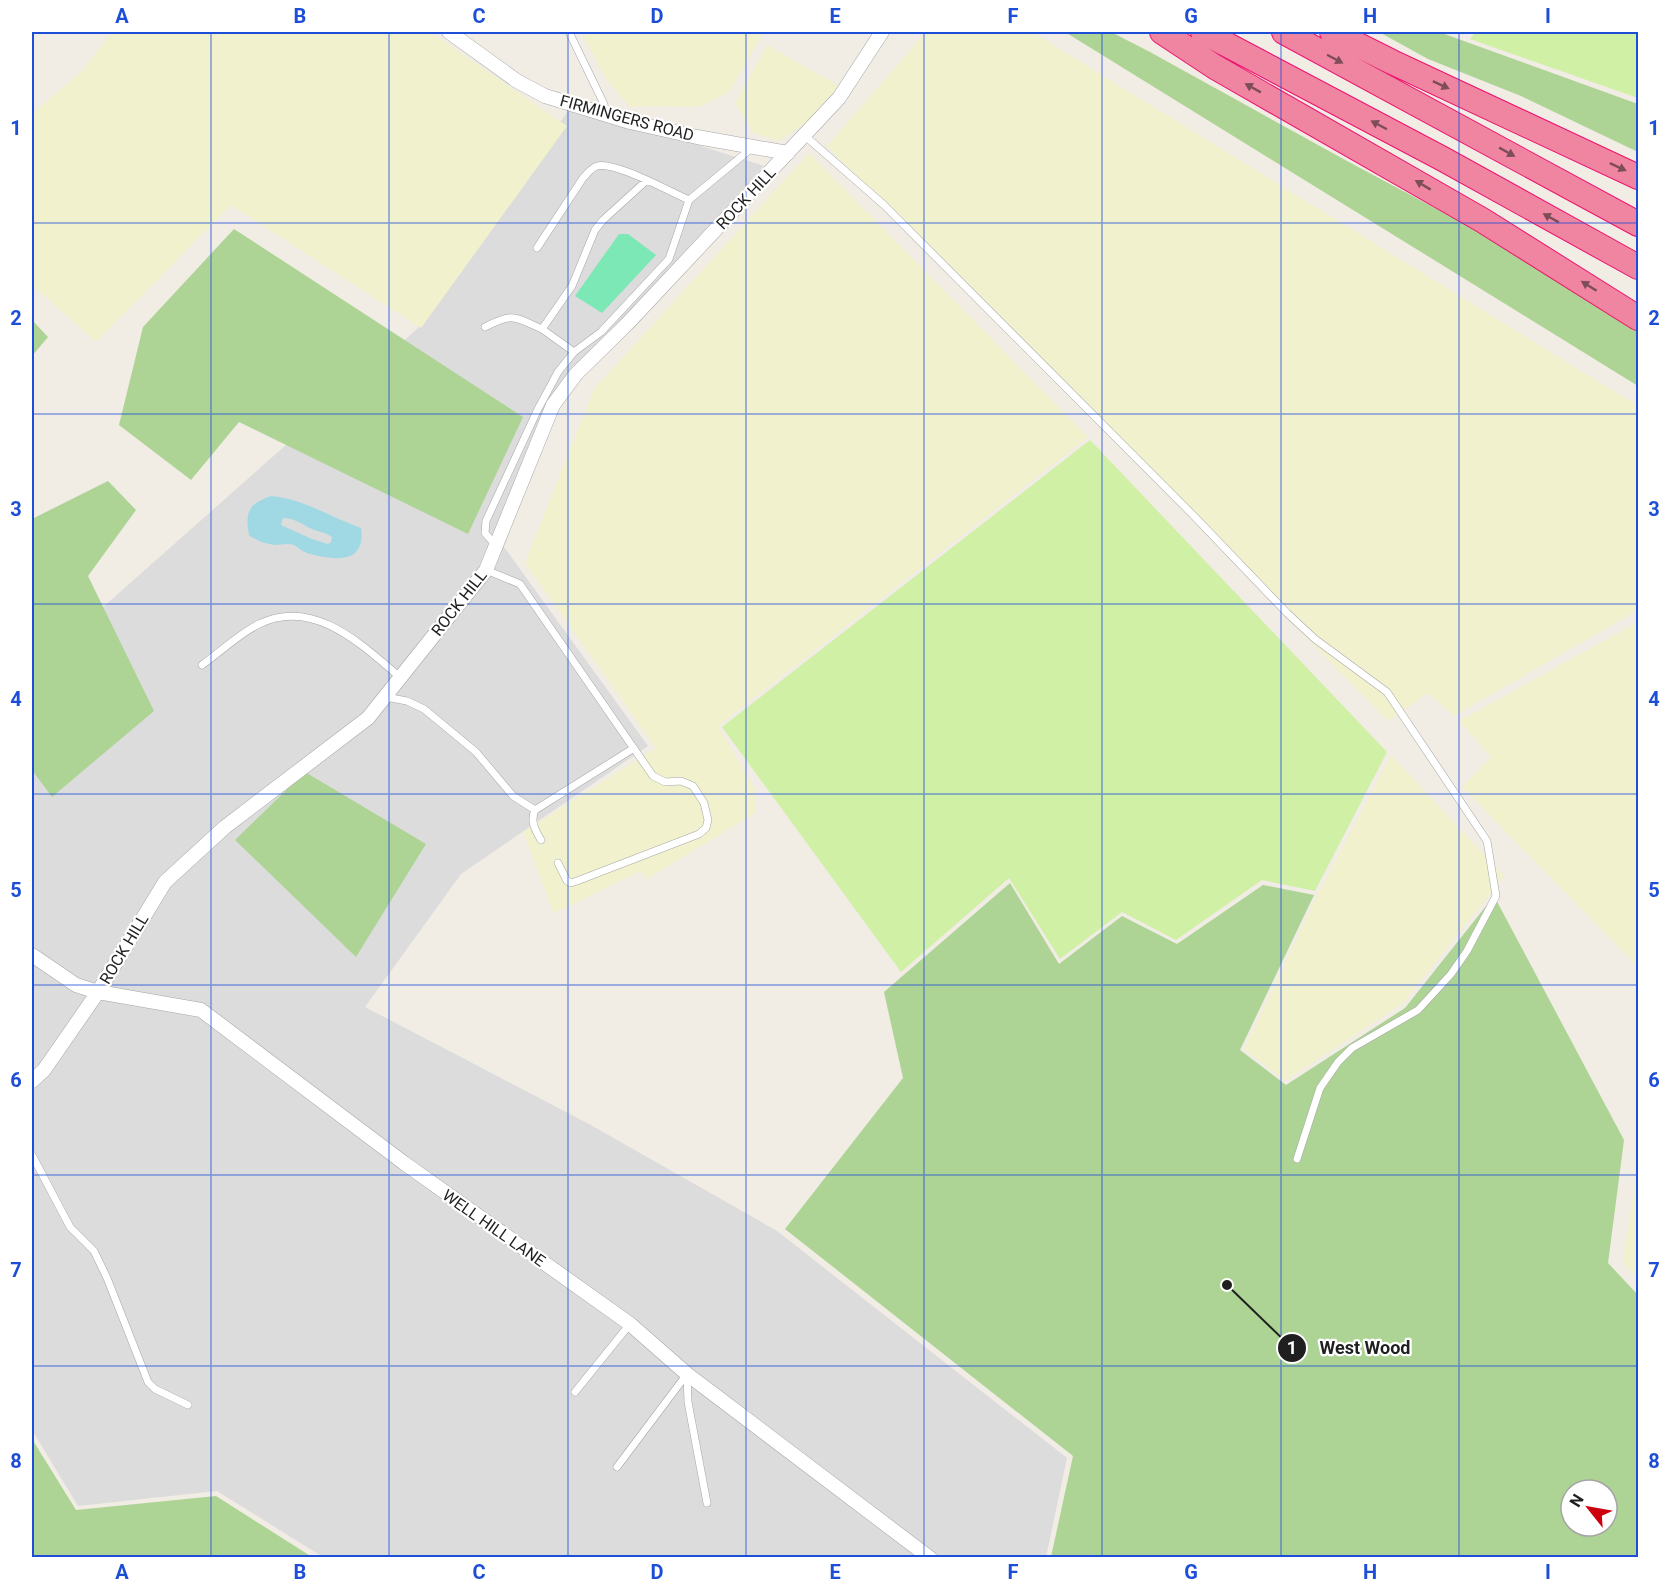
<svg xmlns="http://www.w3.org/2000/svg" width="1670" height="1589" viewBox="0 0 1670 1589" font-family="Roboto,sans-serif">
<rect width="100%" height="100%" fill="#f1ece4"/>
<path fill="#dddcdc" d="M572 105 764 166 567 379 504 547 648 746 461 874 365 1007 589 1124 777 1231 1067 1458 1046 1557H323L217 1491 78 1506 32 1430V670L417 329Z"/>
<path fill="#f1f1ce" d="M112 32H430L567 126 421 328 231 205 96 342 32 285V114L81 72Z
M581 32H764L729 92 699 107 629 106 606 79Z
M926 32H1032L1638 406V610L1454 716 1428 693 1388 721 827 146Z
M767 45 839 86 806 123 778 141 753 133 735 103Z
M809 153 1088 437 718 726 755 789V813L647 879 641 871 554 913 523 832 656 748 525 563 594 389Z
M1638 622V967L1462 787 1491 757 1459 721Z
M1391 755 1504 876 1402 1004 1285 1081 1244 1049 1317 896Z
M1638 1160V1279L1623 1262Z"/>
<path fill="#d0f0a5" d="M1476 32H1638V98L1470 39Z
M1090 440 1387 752 1315 891 1262 880 1176 940 1122 912 1060 959 1009 878 901 972 722 727Z"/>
<path fill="#add495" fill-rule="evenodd" d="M1065 32H1111L1150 52 1347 161 1461 222 1589 299 1638 332V386Z
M1379 32H1439L1638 104V152L1521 96 1428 59Z
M234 229 523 417 468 534 239 422 191 480 119 425 143 327Z
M32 320 48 337 32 356Z
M108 481 136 510 88 576 154 711 52 797 32 770V519Z
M305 772 426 844 356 957 235 840Z
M1010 883 1059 964 1122 916 1177 944 1263 885 1314 895 1240 1050 1286 1085 1405 1008 1494 896 1624 1140 1608 1263 1638 1295V1557H1051L1073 1456 785 1229 903 1078 884 992ZM1571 1490H1607V1526H1571Z
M32 1439 76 1510 216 1496 312 1557H32Z"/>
<path fill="#7be8b5" d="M619 234H628L656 255 602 313 575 296Z"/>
<path fill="#a0d9e3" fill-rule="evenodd" d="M271 496C304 499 330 517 361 528 366 565 334 560 310 554 304 553 299 548 294 545 288 543 281 545 275 545 265 544 257 541 249 535 245 512 248 504 271 496ZM283 518C298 519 302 525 314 530 321 532 326 533 332 537L331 542 328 544 312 539 281 525Z"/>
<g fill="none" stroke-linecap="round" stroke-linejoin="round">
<defs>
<path id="service" d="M569 32 603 102 608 116
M804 135 884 205 1193 515 1287 613 1315 639 1387 692 1487 841 1496 896 1467 951 1451 974 1418 1010 1352 1048 1338 1062 1320 1088 1297 1159
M537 248 583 178C588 173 591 168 597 166 615 161 670 192 689 200
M485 327C514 312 514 317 542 329L572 286 595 230 603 220 646 181
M542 329 574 352
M497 547 485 533 486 521 538 409 558 372 574 352 601 332 669 259 689 200 753 147
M486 570 520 584 653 776 665 782 681 781 693 786 704 803 708 820 706 828 699 834 577 881 571 883 567 881 558 863
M202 665C220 652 239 634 259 624 314 597 362 645 401 678
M386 697 407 701 424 709 476 752 513 796 535 810
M541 840C535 830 530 821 535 810L634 748
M32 1155 70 1227 94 1251 107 1278 148 1382 155 1389 188 1405
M687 1374 688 1402 707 1503
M575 1392 630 1324
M617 1467 687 1374"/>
<path id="minor" d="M449 32 517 81 545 96 630 122 697 137 788 153
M32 955 76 985 98 992 201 1010 404 1163 630 1324 687 1374 930 1558
M32 1081 44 1070 98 992 165 882 225 827 368 718 486 570 553 405 576 374 627 324 839 98 882 32"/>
<path id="motorway" d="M1162 32 1215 67 1482 220 1638 318
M1203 32 1443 159 1638 267
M1284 32 1638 224
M1332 32 1392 62 1638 177"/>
</defs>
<use href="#service" stroke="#a6a6a6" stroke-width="8"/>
<use href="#minor" stroke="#a6a6a6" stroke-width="15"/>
<use href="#motorway" stroke="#ed136f" stroke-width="26"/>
<use href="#service" stroke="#fff" stroke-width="7"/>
<use href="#minor" stroke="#fff" stroke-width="14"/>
<use href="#motorway" stroke="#f085a1" stroke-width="24"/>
</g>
<defs><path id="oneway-solid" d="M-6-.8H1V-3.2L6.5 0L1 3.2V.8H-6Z" transform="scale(1.5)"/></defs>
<g fill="#7d4d5a">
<use href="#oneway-solid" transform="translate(1335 59) rotate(28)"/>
<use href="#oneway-solid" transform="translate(1441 85) rotate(25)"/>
<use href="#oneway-solid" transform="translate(1253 88) rotate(-151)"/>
<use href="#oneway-solid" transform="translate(1379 125) rotate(-152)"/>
<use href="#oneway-solid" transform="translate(1507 152) rotate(29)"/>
<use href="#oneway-solid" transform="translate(1618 167) rotate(25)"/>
<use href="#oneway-solid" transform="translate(1423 185) rotate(-149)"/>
<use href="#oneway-solid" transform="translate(1551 218) rotate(-151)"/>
<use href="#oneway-solid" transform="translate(1589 286) rotate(-148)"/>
</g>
<path fill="none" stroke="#1d4ed8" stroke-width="1.5" stroke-opacity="0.55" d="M211 32V1558M389 32V1558M568 32V1558M746 32V1558M924 32V1558M1102 32V1558M1281 32V1558M1459 32V1558M32 223H1638M32 414H1638M32 604H1638M32 794H1638M32 985H1638M32 1175H1638M32 1366H1638"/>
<g text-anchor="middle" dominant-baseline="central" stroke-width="4.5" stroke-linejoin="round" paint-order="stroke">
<g font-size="16" fill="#1f1f1f" stroke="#fff">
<text transform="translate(627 118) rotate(15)">FIRMINGERS ROAD</text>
<text transform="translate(746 198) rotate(-47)">ROCK HILL</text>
<text transform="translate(459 603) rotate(-52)">ROCK HILL</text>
<text transform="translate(124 949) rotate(-59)">ROCK HILL</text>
<text transform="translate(494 1228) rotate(35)">WELL HILL LANE</text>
</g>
</g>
<path fill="none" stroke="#1f1f1f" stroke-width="2" d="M1227 1285L1292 1348"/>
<g fill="#1f1f1f" stroke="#fff" stroke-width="2">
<circle cx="1227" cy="1285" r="6"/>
<circle cx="1292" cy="1348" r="15"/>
</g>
<g font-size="18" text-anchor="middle" font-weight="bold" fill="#fff">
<text x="1292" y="1354">1</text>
</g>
<g font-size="18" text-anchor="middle" font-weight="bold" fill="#1f1f1f" stroke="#fff" stroke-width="4.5" stroke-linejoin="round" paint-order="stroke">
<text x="1365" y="1354">West Wood</text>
</g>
<rect width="1670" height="1589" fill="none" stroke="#ffffff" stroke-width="66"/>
<g transform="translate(1589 1508) rotate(301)"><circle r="28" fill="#ffffff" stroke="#a5a5a5" stroke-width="1.5"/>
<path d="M0-4.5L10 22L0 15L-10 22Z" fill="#ce0010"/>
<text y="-9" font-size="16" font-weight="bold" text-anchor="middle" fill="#1f1f1f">N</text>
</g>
<rect x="33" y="33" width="1604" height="1523" fill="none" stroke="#1d4ed8" stroke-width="2"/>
<g font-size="20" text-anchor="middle" font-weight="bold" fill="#1d4ed8">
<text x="122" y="23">A</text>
<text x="300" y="23">B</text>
<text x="479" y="23">C</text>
<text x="657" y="23">D</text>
<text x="835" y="23">E</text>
<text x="1013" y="23">F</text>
<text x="1191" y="23">G</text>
<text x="1370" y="23">H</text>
<text x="1548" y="23">I</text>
<text x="16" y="135">1</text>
<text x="1654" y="135">1</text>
<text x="16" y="325">2</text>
<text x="1654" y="325">2</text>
<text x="16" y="516">3</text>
<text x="1654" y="516">3</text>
<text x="16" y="706">4</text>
<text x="1654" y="706">4</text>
<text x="16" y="897">5</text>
<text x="1654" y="897">5</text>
<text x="16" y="1087">6</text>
<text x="1654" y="1087">6</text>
<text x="16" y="1277">7</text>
<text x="1654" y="1277">7</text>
<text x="16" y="1468">8</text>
<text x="1654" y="1468">8</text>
<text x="122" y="1579">A</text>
<text x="300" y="1579">B</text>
<text x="479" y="1579">C</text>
<text x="657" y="1579">D</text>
<text x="835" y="1579">E</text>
<text x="1013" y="1579">F</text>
<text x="1191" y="1579">G</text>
<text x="1370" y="1579">H</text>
<text x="1548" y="1579">I</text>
</g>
</svg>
